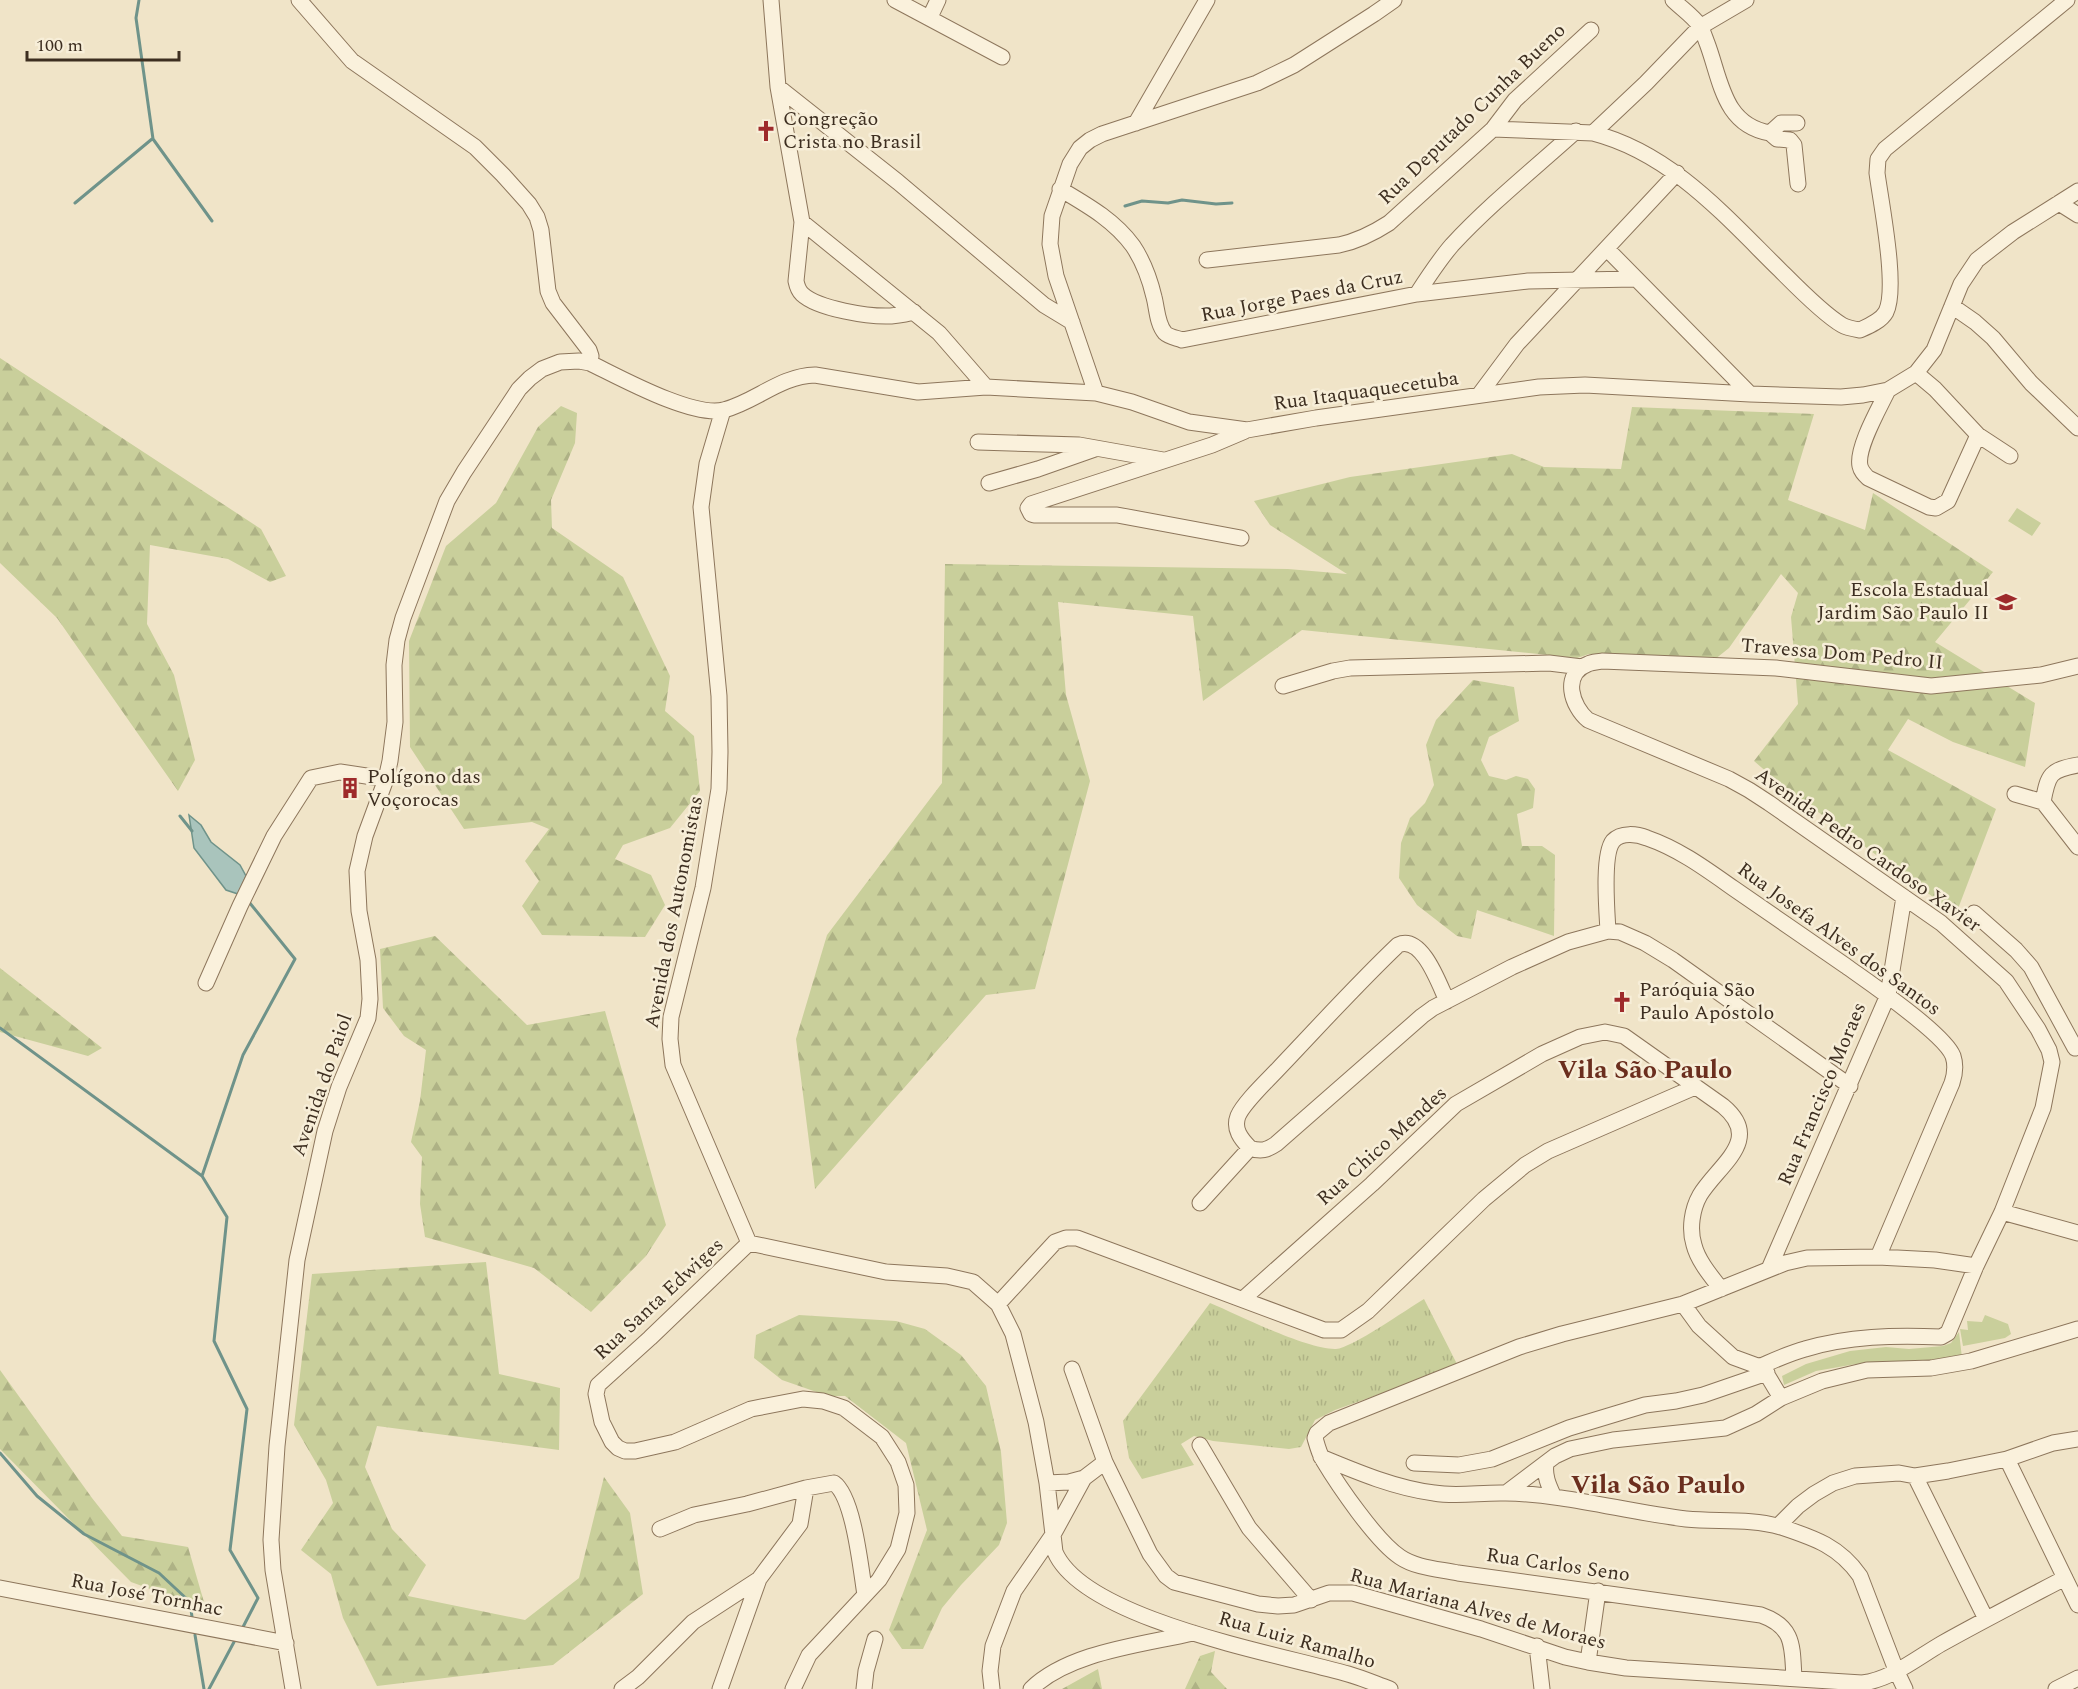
<svg xmlns="http://www.w3.org/2000/svg" width="2078" height="1689" viewBox="0 0 2078 1689" font-family="Spectral,serif">
<defs>
<pattern id="grass-tufts" width="24" height="20" patternUnits="userSpaceOnUse" patternTransform="scale(1.5)"><rect width="24" height="20" fill="#c9cf9b"/><path d="M3 7l-1-3M5 7V3M7 7l1-3M15 17l-1-3M17 17v-4M19 17l1-3" fill="none" stroke="#aeb285"/></pattern>
<pattern id="forest-firs" width="22" height="20" patternUnits="userSpaceOnUse" patternTransform="scale(1.5)"><rect width="22" height="20" fill="#c9cf9b"/><path d="M5 1l3.5 6h-7zM16 11l3.5 6h-7z" fill="#aeb285"/></pattern>
</defs>
<rect width="100%" height="100%" fill="#f0e4c8"/>
<path fill="url(#grass-tufts)" d="M1424 1299 1458 1366 1335 1410 1315 1420 1301 1447 1289 1449 1213 1441 1194 1436 1181 1444 1194 1465 1142 1479 1129 1458 1123 1421 1210 1303C1239 1315 1307 1350 1336 1349 1352 1348 1407 1309 1424 1299Z"/>
<path fill="url(#forest-firs)" d="M0 358 261 529 286 576 270 582 228 559 150 545 147 624 174 675 195 760 178 791 57 618 0 563Z
M561 406 577 413 575 443 551 500 552 528 623 577 670 676 665 711 694 736 700 791 670 828 623 845 615 859 651 875 665 905 645 937 542 935 522 906 539 881 525 861 549 829 532 822 464 829 410 747 409 641 446 546 496 503 538 427Z
M1632 407 1814 414 1788 500 1865 530 1873 493 1993 572 1935 642 2035 703 2025 767 1953 742 1908 719 1888 750 1996 809 1956 914 1783 786 1754 761 1798 704 1791 617 1798 593 1781 574 1729 648 1714 660 1589 654 1577 658 1302 630 1203 701 1193 616 1058 602 1066 695 1090 781 1035 989 986 995 815 1189 796 1039 827 935 942 783 945 564 1288 569 1347 574 1270 525 1254 501 1350 477 1512 454 1544 467 1621 469Z
M1473 680 1514 687 1519 721 1489 737 1481 760 1489 776 1506 780 1516 776 1528 779 1535 789 1533 808 1517 814 1522 846H1542L1555 855 1554 936 1477 910 1471 939 1457 936 1417 905 1399 878 1401 843 1410 818 1425 803 1434 785 1426 745 1436 720Z
M435 936 527 1025 605 1011 666 1225 646 1256 591 1312 534 1268 425 1237 420 1204 422 1157 411 1142 420 1101 426 1050 404 1036 383 1008 380 949Z
M0 968 102 1048 88 1056 0 1032Z
M486 1262 499 1374 560 1388 559 1450 377 1426 365 1467 392 1529 426 1565 408 1596 525 1620 579 1578 604 1477 630 1513 643 1594 553 1665 377 1686 343 1618 331 1574 301 1550 333 1503 326 1480 294 1425 312 1274Z
M799 1315 896 1321 925 1329 961 1355 986 1386 1001 1452 1007 1523 999 1545 961 1585 942 1608 923 1649H902L889 1630 927 1530 906 1443 845 1396H828L782 1380 754 1358 756 1335Z
M0 1370 92 1498 122 1536 188 1547 206 1609 131 1582 0 1449Z
M1215 1651 1211 1672 1227 1689H1185L1200 1656Z
M1098 1669 1102 1689H1062Z"/>
<path fill="#c9cf9b" d="M2017 508 2041 523 2032 536 2008 521Z
M1985 1315 2008 1324 2011 1334 2005 1338 1963 1346 1960 1329 1968 1330 1967 1321 1982 1322Z
M1959 1332 1962 1358 1856 1364 1816 1371 1784 1385 1782 1376 1806 1364 1850 1351 1886 1347 1909 1349 1943 1346 1951 1343Z"/>
<path fill="#a9c4bc" stroke="#6f938a" stroke-width="1.5" d="M189 815 201 825 211 842 240 865 246 876 238 894 226 890 194 848Z"/>
<g fill="none" stroke-linecap="round" stroke-linejoin="round">
<path stroke="#6f938a" stroke-width="3" d="M139 0 136 18 153 139 212 221
M75 203 152 139
M1125 206 1142 201 1168 203 1182 200 1216 204 1232 203
M180 816 192 831
M0 1028 202 1176
M0 1453 37 1496 84 1534 159 1573 190 1602 192 1617
M243 1627 258 1598 230 1550 247 1409 214 1341 227 1217 202 1176 243 1055 295 959 249 902
M195 1635 204 1689
M209 1689 234 1642"/>
<defs>
<path id="minor" d="M299 0 352 61 475 147 503 175 529 204 537 217 541 230 548 291 553 303 589 350 591 356 590 363
M771 0 778 87 802 222 796 281C797 286 798 290 802 294 818 309 869 317 891 316 899 315 907 314 914 312
M895 0 1002 57
M1673 0C1681 8 1693 16 1700 26 1703 31 1705 38 1707 43 1721 80 1723 125 1770 133L1781 123H1797
M930 17 938 0
M778 87 898 182 1044 305 1072 322
M1136 123 1207 0
M1493 129 1593 133C1671 153 1725 216 1780 270 1796 286 1823 314 1842 325 1847 328 1854 329 1860 330 1869 326 1881 321 1886 312 1898 288 1881 203 1877 173L1878 159 1885 149 2067 0
M1593 133 1646 83 1700 27 1746 0
M1770 133 1777 139 1790 140 1794 145 1798 184
M1060 189C1087 205 1114 220 1133 246 1143 261 1150 280 1154 297 1157 308 1157 324 1165 333 1169 337 1177 338 1182 340L1417 294 1528 281 1635 279
M2059 203 2078 215
M802 222 939 333 986 387
M1607 249 1750 394
M1207 260 1339 245C1358 241 1372 234 1389 223L1493 129 1515 100 1591 30
M1417 294C1428 277 1439 260 1452 245 1490 204 1535 168 1576 131
M1952 306 1975 322 1993 338 2031 383 2078 428
M1888 390C1880 407 1856 448 1860 466 1861 471 1864 474 1868 478L1929 507 1936 508 1948 501 1978 435 1935 389 1916 373
M1096 393 1056 276 1050 244 1052 216 1070 164 1080 148 1090 140 1102 134 1257 83 1294 65 1374 14 1394 0
M1479 395 1517 344 1677 173
M723 410 707 464 701 507 719 696 720 752 719 789 703 888 671 1017 670 1039 673 1065 749 1243
M1978 435 2010 456
M978 442 1079 445 1163 460
M989 483 1038 469 1095 449
M1241 538 1117 515H1034L1031 514 1028 508 1031 504 1212 445 1245 431
M1283 686 1333 671 1350 668 1549 663 1582 667
M2015 794 2043 802 2078 847
M2043 802C2048 774 2050 770 2078 765
M1974 913 2016 950 2031 967 2075 1048
M1608 931C1607 912 1602 855 1613 841 1621 832 1637 834 1647 838 1679 849 1706 869 1733 888 1771 914 1808 940 1846 966 1868 982 1944 1033 1953 1056 1956 1065 1955 1074 1952 1083L1878 1257
M206 983 240 906 274 836 311 778 340 772 386 779
M1250 1148C1241 1139 1233 1129 1238 1116 1244 1102 1269 1079 1280 1067 1319 1026 1357 984 1398 945 1422 934 1439 984 1447 1001
M1200 1203 1250 1148C1261 1152 1267 1150 1276 1144L1422 1016 1433 1008 1512 967 1568 942 1608 931 1620 932 1645 943 1673 960 1850 1086
M2002 1212 2078 1233
M749 1243 886 1272 947 1276 973 1282 998 1304 1013 1334 1036 1422 1047 1483 1055 1552C1084 1620 1279 1654 1348 1674 1362 1678 1376 1684 1390 1689
M749 1243 650 1338 598 1385 596 1394 602 1422 612 1442 618 1448 625 1451H635L675 1442 751 1409 803 1399 823 1401 844 1408 882 1437 898 1462 906 1485 907 1513 898 1549 879 1580 809 1655 793 1689
M1769 1269 1888 995 1904 897
M1243 1299 1372 1184 1456 1104 1542 1054 1580 1037 1605 1032 1624 1036 1723 1106C1764 1140 1718 1165 1700 1195 1692 1209 1689 1229 1694 1245 1698 1261 1711 1276 1721 1289
M998 1304 1055 1242 1066 1238H1077L1324 1330H1341L1368 1311 1484 1199 1525 1165 1548 1151 1695 1087
M1683 1304 1699 1326 1733 1357 1763 1368 1781 1398
M1761 1366C1775 1360 1790 1353 1805 1349 1848 1336 1895 1335 1941 1337L1948 1333 1976 1266 2002 1212 2043 1108 2052 1062 2049 1050 2038 1029 2006 981 1941 923 1769 803 1749 790 1729 779 1588 720C1572 707 1561 674 1588 664 1592 662 1597 662 1602 661L1776 668 1931 686 2041 675 2078 666
M1072 1369 1105 1462 1150 1554 1166 1576 1174 1582 1258 1604 1278 1606 1294 1605 1329 1593H1353L1481 1629 1565 1657 1588 1662 1626 1668 1862 1683C1890 1680 1917 1658 1941 1644 1982 1621 2023 1600 2065 1578
M1200 1445 1249 1528 1311 1600
M1321 1457C1357 1472 1395 1488 1434 1493 1458 1497 1482 1492 1506 1493 1564 1494 1627 1512 1686 1519 1717 1522 1751 1518 1781 1527 1814 1538 1839 1546 1860 1576L1896 1670 1905 1689
M2007 1459 2078 1605
M1414 1463 1459 1465 1492 1459 1569 1428 1645 1405 1676 1401 1703 1395 1767 1373
M1546 1464C1544 1476 1549 1486 1554 1497
M1915 1476 1986 1619
M1047 1483 1069 1482 1084 1478
M1506 1493 1555 1456 1570 1449 1613 1440 1725 1428 1756 1414 1781 1398 1822 1381 1867 1370 1931 1368 1971 1361 2078 1329
M1778 1526 1798 1506 1814 1494 1833 1483 1855 1476 1899 1473 1915 1476 1948 1471 2007 1459 2053 1443 2078 1439
M660 1529 694 1515 747 1504 806 1488 834 1483C854 1497 861 1571 865 1595
M0 1588 286 1643
M1537 1646 1542 1689
M1588 1662 1598 1591
M1794 1678C1792 1647 1795 1627 1761 1615L1458 1573C1439 1569 1416 1568 1400 1557 1376 1541 1338 1485 1323 1460 1319 1453 1317 1445 1315 1438L1317 1433 1329 1423 1519 1347 1562 1334 1683 1304 1785 1263 1807 1258 1878 1257 1935 1260 1976 1266
M293 1689 273 1570 271 1540 277 1446 297 1260 325 1131 339 1087 368 1018 370 999 368 960 359 911 357 871 365 836 386 779 390 761 395 722 394 665 397 640 403 618 447 501 464 472 519 389 530 378 542 369 560 362 579 361 590 363C619 377 693 418 724 410 757 401 780 376 815 375L918 392 986 387 1096 393 1132 402 1189 422 1247 430 1316 418 1539 387 1585 385 1750 394 1841 397 1863 395 1888 390 1916 373 1934 350 1961 284 1977 260 2013 232 2078 191
M622 1689 638 1677 693 1622 759 1579 800 1524 806 1488
M720 1689 759 1579
M864 1689 866 1671 875 1639
M992 1689 990 1671 993 1646 1014 1591 1054 1533 1084 1478 1105 1462
M1031 1689C1069 1652 1141 1645 1193 1633
M2056 1689 2078 1678"/>
</defs>
<use href="#minor" stroke="#8d765c" stroke-width="17"/>
<use href="#minor" stroke="#faf1dc" stroke-width="15"/>
</g>
<defs>
<symbol id="church-bare" viewBox="-9 -9 18 18"><path d="M-1.2-6h2.4v3.5h3.3v2.4h-3.3V6h-2.4V-.1h-3.3v-2.4h3.3Z" fill="#9e2a2b" stroke="#f7eed8" stroke-width="2.5" paint-order="stroke"/></symbol>
<symbol id="school-bare" viewBox="-9 -9 18 18"><path d="M0-5L7-2L0 1L-7-2ZM-4 1L0 2.5L4 1V4Q0 6-4 4Z" fill="#9e2a2b" stroke="#f7eed8" stroke-width="2.5" paint-order="stroke"/></symbol>
<symbol id="building-bare" viewBox="-9 -9 18 18"><path d="M-4-6H4V6H1V3H-1V6H-4ZM-2.5-4.3h1.7v1.8h-1.7ZM.8-4.3h1.7v1.8H.8ZM-2.5-1h1.7V.8h-1.7ZM.8-1h1.7V.8H.8Z" fill="#9e2a2b" stroke="#f7eed8" stroke-width="2.5" paint-order="stroke"/></symbol>
</defs>
<g fill-rule="evenodd">
<use href="#church-bare" x="751" y="116" width="30" height="30"/>
<use href="#school-bare" x="1991" y="587" width="30" height="30"/>
<use href="#building-bare" x="335" y="773" width="30" height="30"/>
<use href="#church-bare" x="1607" y="987" width="30" height="30"/>
</g>
<g text-anchor="middle" dominant-baseline="central" stroke-width="5" stroke-linejoin="round" paint-order="stroke">
<g font-size="20" fill="#3d2e20" stroke="#f7eed8">
<text transform="translate(1472 114) rotate(-44)">Rua Deputado Cunha Bueno</text>
<text transform="translate(1302 296) rotate(-11)">Rua Jorge Paes da Cruz</text>
<text transform="translate(1366 391) rotate(-8)">Rua Itaquaquecetuba</text>
<text transform="translate(1842 654) rotate(5)">Travessa Dom Pedro II</text>
<text transform="translate(1868 850) rotate(35)">Avenida Pedro Cardoso Xavier</text>
<text transform="translate(674 912) rotate(-79)">Avenida dos Autonomistas</text>
<text transform="translate(1839 939) rotate(36)">Rua Josefa Alves dos Santos</text>
<text transform="translate(322 1085) rotate(-71)">Avenida do Paiol</text>
<text transform="translate(1822 1094) rotate(-67)">Rua Francisco Moraes</text>
<text transform="translate(1382 1146) rotate(-42)">Rua Chico Mendes</text>
<text transform="translate(659 1299) rotate(-43)">Rua Santa Edwiges</text>
<text transform="translate(1558 1565) rotate(8)">Rua Carlos Seno</text>
<text transform="translate(147 1595) rotate(11)">Rua José Tornhac</text>
<text transform="translate(1478 1609) rotate(15)">Rua Mariana Alves de Moraes</text>
<text transform="translate(1297 1640) rotate(16)">Rua Luiz Ramalho</text>
</g>
<g font-size="20" fill="#3d2e20" stroke="#f7eed8" text-anchor="start">
<text x="783" y="119">Congreção<tspan x="783" dy="23">Crista no Brasil</tspan></text>
<text x="1989" y="590" text-anchor="end">Escola Estadual<tspan x="1989" dy="23">Jardim São Paulo II</tspan></text>
<text x="367" y="777">Polígono das<tspan x="367" dy="23">Voçorocas</tspan></text>
<text x="1639" y="990">Paróquia São<tspan x="1639" dy="23">Paulo Apóstolo</tspan></text>
</g>
<g font-size="26" font-weight="bold" fill="#6b2e1e" stroke="#f7eed8">
<text x="1645" y="1070">Vila São Paulo</text>
<text x="1658" y="1485">Vila São Paulo</text>
</g>
</g>
<path d="M27 51v9h152v-9" fill="none" stroke="#3d2e20" stroke-width="3"/>
<text x="36" y="51" font-size="18" fill="#3d2e20" stroke="#f7eed8" stroke-width="4.5" paint-order="stroke">100 m</text>
</svg>
